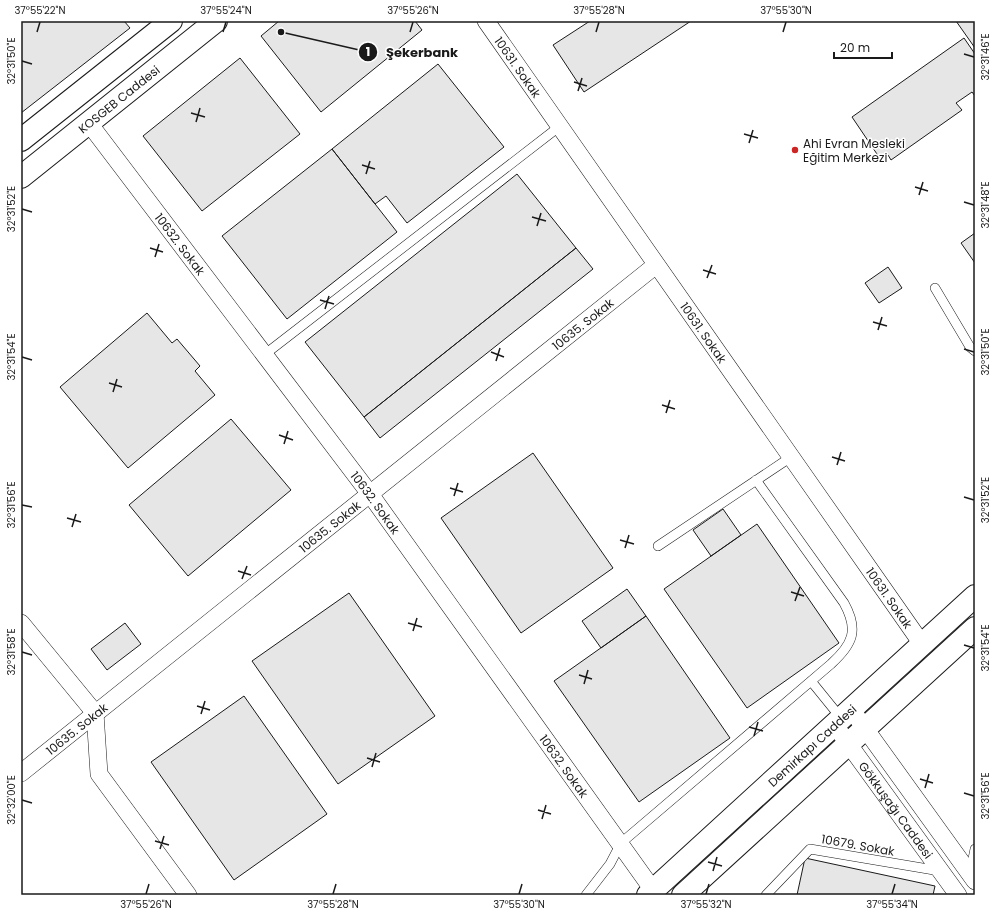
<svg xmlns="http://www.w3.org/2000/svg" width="996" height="916" viewBox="0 0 996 916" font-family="Poppins,sans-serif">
<rect width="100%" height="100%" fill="#fff"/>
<path fill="#e6e6e6" stroke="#1a1a1a" d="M21 21H124L130 28 21 113Z
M279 21H415L422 30 321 112 261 36Z
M590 21H691L584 92 553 45Z
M956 21H975V48Z
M964 38 975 54V96L972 92 956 103 962 110 891 160 888 155 881 160 852 117Z
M240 58 300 134 202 211 143 136Z
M438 64 504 147 407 223 386 196 375 204 332 149Z
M332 149 397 232 287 319 222 236Z
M517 174 576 248 364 417 305 342Z
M975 233V263L961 243Z
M576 248 593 269 380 438 364 417Z
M888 267 902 288 879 303 865 283Z
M147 313 172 343 177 339 200 366 195 371 215 395 128 468 60 387Z
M231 419 291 490 188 576 129 505Z
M533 453 613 568 521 633 441 518Z
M723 509 741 535 711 556 693 530Z
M757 524 839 643 747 708 664 589Z
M627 589 646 616 601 648 582 621Z
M349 593 435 716 338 784 252 661Z
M646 616 730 738 639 802 554 681Z
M125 623 141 644 107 670 91 649Z
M244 696 327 814 234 880 151 762Z
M805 858 935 886 933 895H797Z"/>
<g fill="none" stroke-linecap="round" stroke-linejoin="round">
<defs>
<path id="service" d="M935 288 970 347 975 351
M264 355 560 126
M658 546 791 457
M811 681 841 718
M970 873 975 849
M586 895 610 864 621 843 831 664C853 644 859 630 844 603L756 480
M766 895 810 849 940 871"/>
<g id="minor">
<path id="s1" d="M486 21 922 644"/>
<path id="s2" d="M88 122 370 494 653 890"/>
<path d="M21 623 95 713 99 774 188 895"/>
<path d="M851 709 975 881"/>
<path id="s3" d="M834 724 958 895"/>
<path id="s4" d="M21 773 656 265"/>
</g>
<g id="tertiary">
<path id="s5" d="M648 895 975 596"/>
<path d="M683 895 975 628"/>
</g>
<g id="secondary">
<path d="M21 140 171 21"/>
<path id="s6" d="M21 177 216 21"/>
</g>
</defs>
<use href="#service" stroke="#1a1a1a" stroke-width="10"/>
<use href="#minor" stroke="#1a1a1a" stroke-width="18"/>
<use href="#tertiary" stroke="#1a1a1a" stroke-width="24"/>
<use href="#secondary" stroke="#1a1a1a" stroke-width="24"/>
<use href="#service" stroke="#fff" stroke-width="9"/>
<use href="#minor" stroke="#fff" stroke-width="17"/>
<use href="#tertiary" stroke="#fff" stroke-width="22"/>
<use href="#secondary" stroke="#fff" stroke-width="22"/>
</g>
<path fill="none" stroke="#1a1a1a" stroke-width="1.5" d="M37 32 40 22M223 32 226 22M410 32 413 22M596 32 599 22M783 32 786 22M964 54 974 57M22 61 32 64M574 82 587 86M578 91 582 78M191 113 205 117M196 122 200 108M744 134 758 138M749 143 753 130M362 165 375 169M366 174 370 161M915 187 928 191M919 195 923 182M964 202 974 205M22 209 32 212M532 217 546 221M537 226 541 213M150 248 163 252M155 257 159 244M703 270 716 274M707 278 712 265M320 300 334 304M325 309 329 296M873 322 887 326M878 330 882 317M964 349 974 352M491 352 504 357M22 357 32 360M496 361 500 348M109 383 122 387M113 392 117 379M662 405 675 409M666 413 670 400M279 435 293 440M284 444 288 431M832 457 845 461M837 465 841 452M450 488 463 492M454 496 458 483M964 497 974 500M22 505 32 507M67 518 81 522M72 527 76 514M620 540 634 544M625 548 629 535M238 571 251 575M242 579 247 566M791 592 804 596M795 601 800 587M408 623 422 627M413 631 417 618M964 645 974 648M22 652 32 655M579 675 592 679M584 684 588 670M197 706 210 710M201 714 205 701M749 727 763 731M754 736 758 722M367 758 380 762M372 767 376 753M920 779 933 783M925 788 929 774M964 793 974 796M22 800 32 803M538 810 551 814M542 819 546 805M155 841 169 845M160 849 164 836M708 862 722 866M713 871 717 857M146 894 149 884M333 894 336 884M519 894 522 884M706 894 709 884M892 894 895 884"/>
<circle fill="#c62828" stroke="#fff" stroke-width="1.5" cx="795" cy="150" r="4"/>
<g text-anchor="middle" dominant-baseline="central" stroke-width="3" stroke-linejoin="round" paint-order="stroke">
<g font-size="12" fill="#1a1a1a" stroke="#fff">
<text stroke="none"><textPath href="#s1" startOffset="56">10631. Sokak</textPath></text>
<text stroke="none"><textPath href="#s6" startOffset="125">KOSGEB Caddesi</textPath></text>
<text stroke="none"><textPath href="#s2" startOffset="153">10632. Sokak</textPath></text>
<text stroke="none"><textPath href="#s4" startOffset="719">10635. Sokak</textPath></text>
<text stroke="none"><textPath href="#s1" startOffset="380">10631. Sokak</textPath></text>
<text stroke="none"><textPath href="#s2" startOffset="477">10632. Sokak</textPath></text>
<text stroke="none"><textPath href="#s4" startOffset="395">10635. Sokak</textPath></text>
<text stroke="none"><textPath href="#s1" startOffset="704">10631. Sokak</textPath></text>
<text stroke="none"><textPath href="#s4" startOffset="71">10635. Sokak</textPath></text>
<text stroke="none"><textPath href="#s5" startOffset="222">Demirkapı Caddesi</textPath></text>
<text stroke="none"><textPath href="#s2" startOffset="801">10632. Sokak</textPath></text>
<text stroke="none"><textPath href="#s3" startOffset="106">Gökkuşağı Caddesi</textPath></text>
<text transform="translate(858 845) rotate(10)">10679. Sokak</text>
</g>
<g font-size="12" fill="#1a1a1a" stroke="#fff" text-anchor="start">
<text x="803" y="143">Ahi Evran Mesleki<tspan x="803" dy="14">Eğitim Merkezi</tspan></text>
</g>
</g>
<path fill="none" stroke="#1a1a1a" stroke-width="1.5" d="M281 32L368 52"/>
<g fill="#1a1a1a" stroke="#fff" stroke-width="1.5">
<circle cx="281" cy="32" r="4"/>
<circle cx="368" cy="52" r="10"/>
</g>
<g font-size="12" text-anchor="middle" font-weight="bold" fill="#fff">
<text x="368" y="56">1</text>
</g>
<g font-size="13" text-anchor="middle" font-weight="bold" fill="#1a1a1a" stroke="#fff" stroke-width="3" stroke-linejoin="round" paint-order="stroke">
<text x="422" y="57">Şekerbank</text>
</g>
<rect width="996" height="916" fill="none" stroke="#ffffff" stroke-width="44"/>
<path d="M834 52v6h58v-6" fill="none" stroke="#1a1a1a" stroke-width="2"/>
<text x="840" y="52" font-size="12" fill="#1a1a1a" stroke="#ffffff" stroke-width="3" paint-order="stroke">20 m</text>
<rect x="22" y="22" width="952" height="872" fill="none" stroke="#1a1a1a" stroke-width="1.5"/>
<g font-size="10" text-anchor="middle" fill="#1a1a1a">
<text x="40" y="14">37°55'22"N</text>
<text x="226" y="14">37°55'24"N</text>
<text x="413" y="14">37°55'26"N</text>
<text x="599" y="14">37°55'28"N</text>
<text x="786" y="14">37°55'30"N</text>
<text transform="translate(985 57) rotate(-90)" y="4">32°31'46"E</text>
<text transform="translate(11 61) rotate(-90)" y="4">32°31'50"E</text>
<text transform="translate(985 205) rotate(-90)" y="4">32°31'48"E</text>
<text transform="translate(11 209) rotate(-90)" y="4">32°31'52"E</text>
<text transform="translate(985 352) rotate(-90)" y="4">32°31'50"E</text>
<text transform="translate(11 357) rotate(-90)" y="4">32°31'54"E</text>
<text transform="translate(985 500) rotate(-90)" y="4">32°31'52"E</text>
<text transform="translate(11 505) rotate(-90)" y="4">32°31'56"E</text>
<text transform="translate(985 648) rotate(-90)" y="4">32°31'54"E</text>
<text transform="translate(11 652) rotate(-90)" y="4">32°31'58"E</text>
<text transform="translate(985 796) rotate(-90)" y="4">32°31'56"E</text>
<text transform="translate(11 800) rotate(-90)" y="4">32°32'00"E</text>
<text x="146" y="908">37°55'26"N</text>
<text x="333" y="908">37°55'28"N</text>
<text x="519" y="908">37°55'30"N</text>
<text x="706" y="908">37°55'32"N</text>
<text x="892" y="908">37°55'34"N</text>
</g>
</svg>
